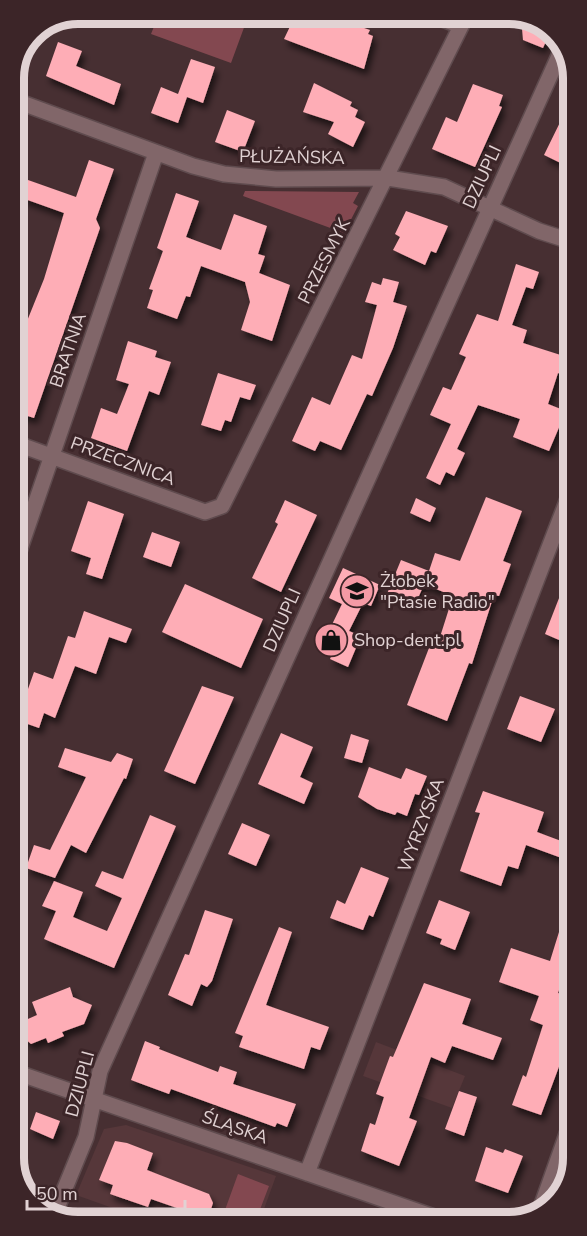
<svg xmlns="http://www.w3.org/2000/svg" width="587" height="1236" viewBox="0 0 587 1236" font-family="'Nunito Sans',sans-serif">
<defs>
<filter id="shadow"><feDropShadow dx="3.5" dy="6" stdDeviation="3" flood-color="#0009"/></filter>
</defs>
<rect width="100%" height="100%" fill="#472f32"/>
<path fill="#56373a" d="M376 1042 465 1076 452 1108 363 1076Z
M126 1125 276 1176 260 1220 152 1222 76 1195 104 1129Z"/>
<path fill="#834850" d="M159 14H249L231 63 151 34Z
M245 191 359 192 353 203 358 206 344 233 243 196Z
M238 1174 269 1186 256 1220 221 1221Z"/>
<path fill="#feadb6" filter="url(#shadow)" d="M296 14H323L370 30 368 34 373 36 364 69 284 39Z
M521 17 548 27 551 30 543 48 523 40Z
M58 42 82 51 76 66 121 84 114 105 46 76Z
M191 59 215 67 203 103 187 97 178 123 151 113 161 87 178 94Z
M314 83 352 102 350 106 358 110 355 117 365 122 353 147 328 134 334 122 303 112Z
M473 84 503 95 499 106 502 107 475 167 432 149 446 117 457 122Z
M569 104V167L544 155Z
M227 110 255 121 243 152 215 142Z
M89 160 114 169 96 219 100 228 34 418 15 412V366L26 332 23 331 44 279 64 213 22 198 28 180 76 197Z
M176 193 199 201 186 237 221 250 234 214 267 226 258 254 265 256 259 273 290 285 272 341 241 330 250 302 245 282 201 266 190 297 186 296 177 319 147 308 153 290 149 289 163 251 157 248Z
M406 211 448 226 436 253 431 251 425 265 393 250 400 237 395 234Z
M516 264 539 272 533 289 526 287 512 325 527 330 523 343 570 358V378L558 373 548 404 566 411 549 451 513 437 520 419 478 405 457 449 465 453 454 476 446 472 440 485 426 478 451 424 430 415 443 387 451 390 466 357 459 354 477 314 498 321Z
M383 278 399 282 393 302 407 306 393 348 372 396 367 394 341 450 320 441 315 451 292 441 312 397 330 405 352 355 362 359 377 305 365 302 372 282 381 285Z
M128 341 157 351 155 357 171 362 159 395 149 391 127 451 91 438 101 408 117 414 129 384 116 380Z
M218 373 256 385 250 400 240 397 231 422 225 420 221 431 201 425Z
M486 497 522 511 503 561 511 564 499 596 494 595 472 664 469 663 447 721 407 705 434 635 440 637 453 596 424 584 426 580 415 605 387 594 401 560 429 571 435 553 460 561Z
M416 498 436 508 430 522 410 513Z
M285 500 317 515 281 592 252 578 278 524 275 522Z
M88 501 124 514 102 579 86 574 91 558 71 551Z
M152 532 180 542 171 567 143 557Z
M343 568 380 585 371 606 363 603 349 631 361 636 348 667 330 659 334 650 322 645 342 604 329 598Z
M570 570 571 571V645L545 634Z
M185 584 263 619 241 668 162 632Z
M84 611 132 629 126 643 109 637 96 674 75 666 55 718 44 713 39 728 22 722 23 719 16 717V700L21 687 28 689 34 672 53 679 68 636 75 638Z
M202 686 234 697 195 784 164 771Z
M520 696 555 709 541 742 507 729Z
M281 733 313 747 300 777 313 783 304 804 258 784Z
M351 734 369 740 362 763 344 758Z
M65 748 111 762 117 753 133 759 126 779 124 778 86 853 71 845 55 878 26 868 34 845 50 850 86 777 58 767Z
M369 767 401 779 406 768 427 776 419 795 415 794 407 816 397 812 395 815 377 809 358 797Z
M483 791 544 812 537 832 572 845 567 860 526 845 518 869 508 866 501 886 460 871 480 813 475 812Z
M150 815 176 826 114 968 44 939 56 911 42 906 54 881 83 892 73 917 107 931 122 898 95 886 102 871 123 879Z
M242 823 270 835 256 866 228 854Z
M361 867 389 878 373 917 369 915 363 930 330 918 337 900 345 904Z
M439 900 470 912 455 950 440 944 442 939 426 933Z
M205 910 233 919 212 981 207 987 201 984 192 1006 168 995 185 954 189 955Z
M279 927 292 932 266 1005 329 1027 320 1050 311 1047 304 1069 239 1047 243 1036 235 1033Z
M559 932 573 936V962L569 961 558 993 573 998V1029L541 1115 512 1105 523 1075 526 1077 543 1025 530 1020 539 996 499 982 511 948 550 961Z
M424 983 471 999 462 1024 502 1038 493 1060 452 1046 445 1063 431 1057 409 1118 417 1121 399 1166 361 1151 370 1123 375 1125 384 1097 376 1094 390 1056 393 1057 396 1050Z
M70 987 73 997 92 1005 84 1024 62 1032 64 1036 48 1043 46 1038 31 1044 23 1037 21 1030V1022L37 1015 32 1002Z
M145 1041 160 1047 159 1049 218 1072 220 1066 237 1072 233 1084 296 1104 287 1127 277 1123 275 1127 171 1089 169 1094 131 1080Z
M459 1091 477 1097 464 1136 445 1129Z
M36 1112 60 1121 53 1139 30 1129Z
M115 1141 127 1143 153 1153 147 1170 209 1194 213 1203 210 1212 197 1215 151 1199 148 1207 110 1194 113 1185 99 1180Z
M486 1147 503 1153 505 1149 523 1156 508 1193 475 1181Z"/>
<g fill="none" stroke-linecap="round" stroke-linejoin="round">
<defs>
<path id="minor" d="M430 14 461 26
M14 100 193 166 224 174 276 179 388 178 444 187 539 231 570 241
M15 443 205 512 222 506 467 14
M16 560 156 153
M18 1073 440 1219
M307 1173 571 491
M539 1213 573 1117
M54 1215 86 1137 100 1071 563 47"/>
</defs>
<use href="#minor" stroke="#5f4b4e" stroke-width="18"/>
<use href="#minor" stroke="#816669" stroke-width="15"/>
</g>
<defs>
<symbol id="school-disc" viewBox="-11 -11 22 22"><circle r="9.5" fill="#f49aa5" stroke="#3c2528"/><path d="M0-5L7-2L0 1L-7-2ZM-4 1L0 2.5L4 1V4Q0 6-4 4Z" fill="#111"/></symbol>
<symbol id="shop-disc" viewBox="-11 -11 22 22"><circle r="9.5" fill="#f49aa5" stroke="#3c2528"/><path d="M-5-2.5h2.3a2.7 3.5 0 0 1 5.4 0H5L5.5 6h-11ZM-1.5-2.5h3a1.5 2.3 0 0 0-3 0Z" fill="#111"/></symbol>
</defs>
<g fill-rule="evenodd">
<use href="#school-disc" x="338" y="572" width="38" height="38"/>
<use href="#shop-disc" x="312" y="621" width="38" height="38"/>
</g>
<g text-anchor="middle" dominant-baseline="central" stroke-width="6" stroke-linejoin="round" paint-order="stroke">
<g font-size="18" fill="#e1d2d3" stroke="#3c2528">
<text transform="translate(292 157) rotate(1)">PŁUŻAŃSKA</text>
<text transform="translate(482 177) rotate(-65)">DZIUPLI</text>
<text transform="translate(324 261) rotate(-63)">PRZESMYK</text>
<text transform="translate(68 350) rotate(-71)">BRATNIA</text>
<text transform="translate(123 461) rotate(20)">PRZECZNICA</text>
<text transform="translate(282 620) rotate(-66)">DZIUPLI</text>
<text transform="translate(421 825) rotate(-69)">WYRZYSKA</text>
<text transform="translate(80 1084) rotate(-75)">DZIUPLI</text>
<text transform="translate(235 1127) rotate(19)">ŚLĄSKA</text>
</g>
<g font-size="18" fill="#e1d2d3" stroke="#3c2528" text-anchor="start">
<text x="380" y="581">Żłobek<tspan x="380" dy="21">"Ptasie Radio"</tspan></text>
<text x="354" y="640">Shop-dent.pl</text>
</g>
</g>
<path d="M0 0H587V1236H0ZM78 24H509A54 54 0 0 1 563 78V1158A54 54 0 0 1 509 1212H78A54 54 0 0 1 24 1158V78A54 54 0 0 1 78 24Z" fill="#3c2528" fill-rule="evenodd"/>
<path fill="none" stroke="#e1d2d3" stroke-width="8" d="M78 24H509A54 54 0 0 1 563 78V1158A54 54 0 0 1 509 1212H78A54 54 0 0 1 24 1158V78A54 54 0 0 1 78 24Z"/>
<path d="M27 1200v9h158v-9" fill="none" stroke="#e1d2d3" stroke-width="3"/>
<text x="36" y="1200" font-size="18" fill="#e1d2d3" stroke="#3c2528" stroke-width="4.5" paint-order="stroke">50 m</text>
</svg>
